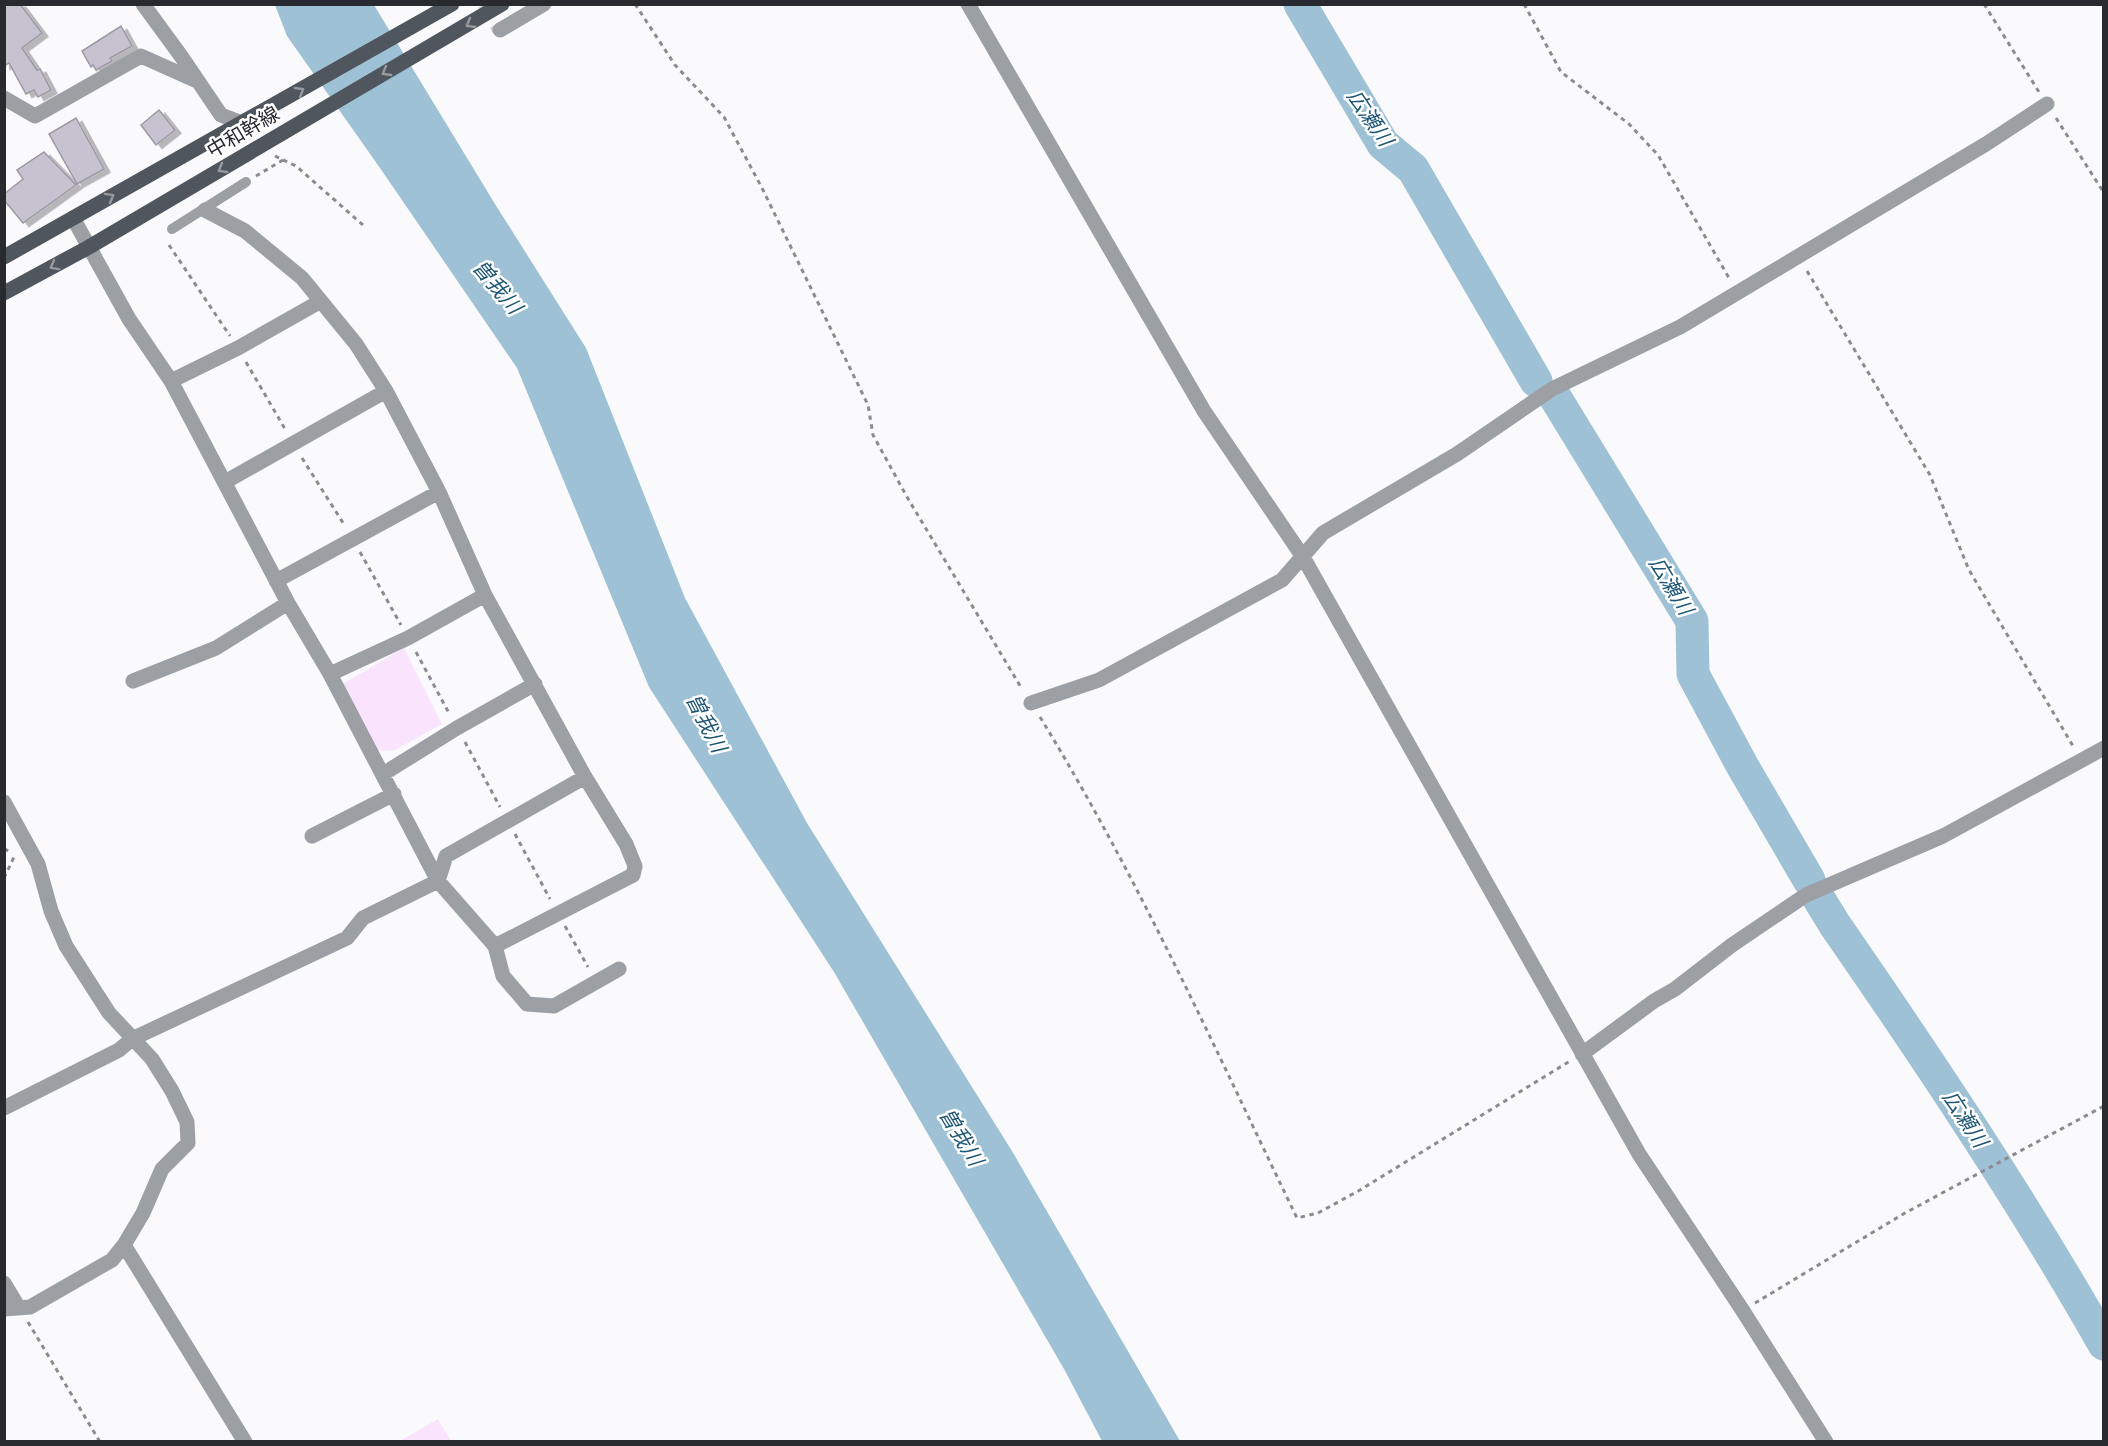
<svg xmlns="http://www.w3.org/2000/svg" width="2108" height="1446" viewBox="0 0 2108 1446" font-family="'Roboto Condensed','Noto Sans JP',sans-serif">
<defs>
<filter id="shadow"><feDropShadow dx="6" dy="3.5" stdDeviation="0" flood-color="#0004"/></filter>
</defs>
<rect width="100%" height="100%" fill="#fafafd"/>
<path fill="#fae3fd" d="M404 648 442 724 393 751 374 750 339 686Z
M438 1419 451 1441H400Z"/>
<path fill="#9fc1d5" d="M275 5H374L495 204 586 348 685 598 807 823 1012 1151 1180 1441H1102L1064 1369 834 972 649 687 517 368 380 168 287 36Z"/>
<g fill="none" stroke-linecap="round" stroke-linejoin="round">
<path stroke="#9fc1d5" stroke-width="33" d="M1300 4 1383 144 1413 169 1536 381
M1555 397 1692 621 1693 674 1743 767 1809 880
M1819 899 1835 925C1929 1061 2022 1200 2104 1344"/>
</g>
<path fill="#c6c2cf" stroke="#9c98a4" stroke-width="1.5" filter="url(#shadow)" d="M4 4H20L42 33 22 48 37 70 40 69 51 90 38 97 34 90 26 94 9 63 4 66Z
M121 26 132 46 110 58 112 61 96 70 93 65 91 67 82 51Z
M159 110 175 130 156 145 141 125Z
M76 118 104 169 77 184 49 134Z
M44 152 76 185 23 223 4 200V194L23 179 17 170Z"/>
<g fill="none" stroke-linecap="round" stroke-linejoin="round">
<path stroke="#d0d0d4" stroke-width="15" stroke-dasharray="15 8" stroke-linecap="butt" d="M485 4 500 30"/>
<path stroke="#8c8c90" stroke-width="3" stroke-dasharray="4.5 4.5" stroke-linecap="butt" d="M635 4 675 65 724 117 762 188 868 405 873 435 907 497 1022 689
M1524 4 1561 72 1629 124 1658 155 1729 278
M1984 4 2039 92
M2056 118 2104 193
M275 156 296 166 363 225
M256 176 283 160
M169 245 230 336
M1807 271 1930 475 1969 570 2073 746
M246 362 285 429
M302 458 345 526
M360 552 401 625
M416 652 450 715
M1040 717C1138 877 1215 1049 1297 1218L1318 1213 1360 1190 1570 1061
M465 742 500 807
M515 834 550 899
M4 849 12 852
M4 878 15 855
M565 926 588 967
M1755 1303 1905 1213 2104 1106
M28 1322 100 1442"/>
<path stroke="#9c9fa4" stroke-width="10" d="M172 229 246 182"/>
<path stroke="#9c9fa4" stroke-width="15" d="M143 4 181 56 221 115 242 123
M968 4 1204 411 1303 557 1639 1154 1743 1311 1826 1442
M500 30 544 4
M4 98 35 116 141 56 199 82
M73 218 129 319 171 381 288 603 330 674 438 881 495 946 633 875 635 866 626 844 585 777 485 595 439 492 386 391 356 344 302 278 245 231 205 210
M171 381 238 348 321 301
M225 482 386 391
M276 581 439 492
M330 674 408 638 485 595
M133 681 216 648 288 603
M1031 703 1099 680 1282 580 1323 533 1457 454 1552 389 1680 327 1986 144 2047 104
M383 774 457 728 535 684
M4 802 38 864 51 911 66 946 109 1013 152 1059 172 1091 187 1122 188 1143 162 1169 143 1213 124 1245 112 1260 30 1307 4 1309
M312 836 394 794
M495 946 503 976 527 1004 554 1006 619 969
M1582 1054 1654 1001 1675 989 1732 945 1806 895 1943 836 2104 748
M4 1108 119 1050 132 1039 347 938 363 918 438 881 446 856 585 777
M124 1245 245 1442
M4 1283 19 1308"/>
<path stroke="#50565e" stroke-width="15" d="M4 257 452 4
M4 293 89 247 502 4"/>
</g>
<defs><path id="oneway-chevron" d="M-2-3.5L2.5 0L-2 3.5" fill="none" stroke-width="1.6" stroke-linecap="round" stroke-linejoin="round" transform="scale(1.5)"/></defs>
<g stroke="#969a9e">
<use href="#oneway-chevron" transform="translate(470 24) rotate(150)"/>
<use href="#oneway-chevron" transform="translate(386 72) rotate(150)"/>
<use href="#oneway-chevron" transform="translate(300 91) rotate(-30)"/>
<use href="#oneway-chevron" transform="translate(222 169) rotate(150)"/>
<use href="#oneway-chevron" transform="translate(110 197) rotate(-29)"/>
<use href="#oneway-chevron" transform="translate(54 266) rotate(151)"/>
</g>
<g text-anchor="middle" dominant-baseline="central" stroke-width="5" stroke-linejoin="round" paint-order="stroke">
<g font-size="20" fill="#292a2f" stroke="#fff">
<text transform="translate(243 132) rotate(-31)">中和幹線</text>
</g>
<g font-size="21" font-style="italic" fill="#1e5775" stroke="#fff">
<text transform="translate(1370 118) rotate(56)">広瀬川</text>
<text transform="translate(497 287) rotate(50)">曽我川</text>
<text transform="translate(1671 586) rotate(59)">広瀬川</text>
<text transform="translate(706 723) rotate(63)">曽我川</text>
<text transform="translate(1965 1119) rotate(57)">広瀬川</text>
<text transform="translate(961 1137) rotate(59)">曽我川</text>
</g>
</g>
<rect width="2108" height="1446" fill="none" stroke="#292a2f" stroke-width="12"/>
</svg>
